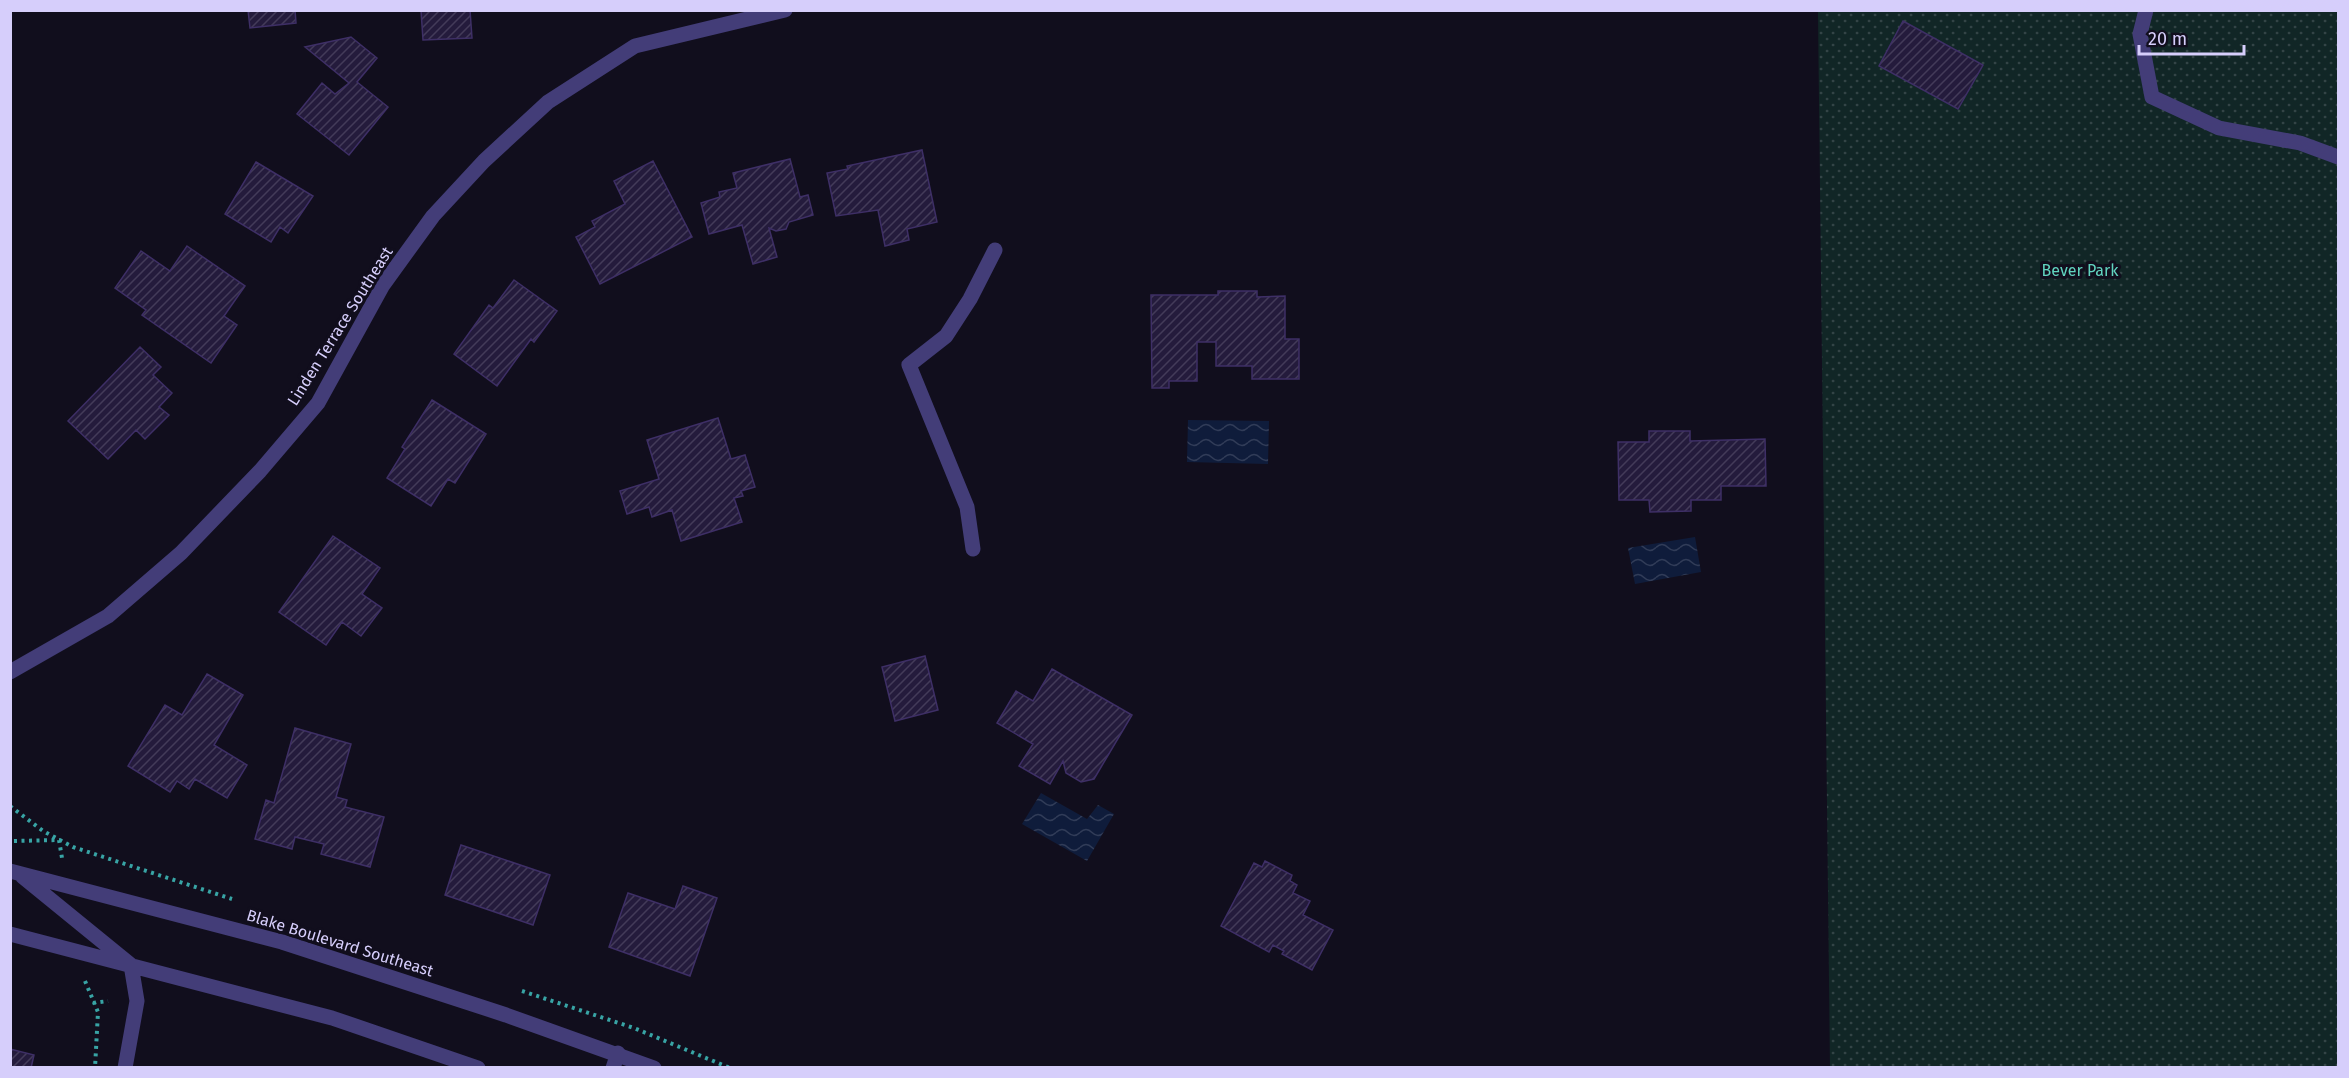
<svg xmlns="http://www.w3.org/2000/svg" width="2349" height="1078" viewBox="0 0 2349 1078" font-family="'Fira Sans',sans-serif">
<defs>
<pattern id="park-dots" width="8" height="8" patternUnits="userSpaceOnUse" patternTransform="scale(1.5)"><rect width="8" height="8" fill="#112626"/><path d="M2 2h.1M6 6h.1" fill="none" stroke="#334446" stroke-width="1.8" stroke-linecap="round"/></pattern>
<pattern id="water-waves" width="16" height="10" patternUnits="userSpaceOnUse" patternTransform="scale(1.5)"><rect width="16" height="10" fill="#0f1c3b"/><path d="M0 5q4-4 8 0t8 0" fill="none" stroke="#313c58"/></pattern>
<pattern id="building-hatch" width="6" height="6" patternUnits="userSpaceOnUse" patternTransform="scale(1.5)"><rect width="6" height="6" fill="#241b3c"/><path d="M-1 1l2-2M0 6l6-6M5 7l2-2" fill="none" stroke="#433b59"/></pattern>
</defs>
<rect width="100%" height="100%" fill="#110e1d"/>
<path fill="url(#park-dots)" d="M1818 11H2338V1067H1830Z"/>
<path fill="url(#water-waves)" d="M1188 420 1269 421 1268 464 1187 462Z
M1695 537 1701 572 1635 584 1628 548Z
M1041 793 1087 819 1098 805 1114 814 1087 861 1022 824Z"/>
<path fill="url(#building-hatch)" stroke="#3e2f66" stroke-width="1.5" d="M248 10H295L296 23 250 28Z
M421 10H470L472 38 423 40Z
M1903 21 1983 65 1958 109 1879 66Z
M351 37 377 58 357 82 388 107 349 155 297 114 322 83 335 94 349 83 305 47Z
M922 150 937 222 907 229 909 240 885 246 878 210 836 216 827 173 848 169 847 166Z
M790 159 800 197 808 195 813 215 789 222 786 229 776 231 769 228 777 257 753 264 742 225 709 234 701 203 720 197 719 192 737 188 733 173Z
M653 161 692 237 600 284 576 237 595 227 592 221 625 204 614 181Z
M256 162 313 196 288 233 280 227 271 242 225 214Z
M187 246 245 286 224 316 237 325 211 363 142 315 146 310 115 288 141 251 170 271Z
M514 280 557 311 534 342 531 339 497 386 454 354 489 305 493 308Z
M1218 291H1257V297L1285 296V339H1299V379H1252V366H1216V342H1197V381H1169V388H1152L1151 295H1218Z
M140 347 161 367 153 375 172 393 159 407 169 415 145 439 136 430 108 459 68 421Z
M432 400 486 434 455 483 448 479 431 506 387 478 405 449 402 447Z
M718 418 731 459 745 455 755 487 741 491 743 496 734 498 742 522 681 541 672 510 652 517 649 507 627 514 620 491 659 479 647 440Z
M1649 431H1690V441L1765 439 1766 486H1721V500H1691V511L1650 512 1649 500H1619L1618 442H1649Z
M333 536 380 568 362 594 382 608 361 636 342 622 326 645 279 612Z
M925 656 938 710 895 721 882 667Z
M1052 669 1132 715 1094 779 1081 782 1066 773 1063 761 1050 784 1019 766 1033 744 997 723 1016 691 1033 701Z
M207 674 243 695 214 745 247 765 227 798 195 779 189 789 177 781 170 792 128 766 165 705 182 715Z
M295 728 351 744 336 797 347 800 345 807 384 817 370 867 321 854 324 844 295 837 292 849 255 839 266 800 274 803Z
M461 845 550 875 533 925 445 895Z
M1265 861 1292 875 1290 881 1297 885 1293 893 1310 901 1303 915 1333 930 1312 970 1282 954 1284 951 1273 945 1269 952 1221 926 1254 863 1262 867Z
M683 886 717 898 690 976 609 947 628 893 675 909Z
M10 1049 34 1055 31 1068H10Z"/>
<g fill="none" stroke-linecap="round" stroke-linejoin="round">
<path stroke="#38a4a5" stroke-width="4" stroke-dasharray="3 4.5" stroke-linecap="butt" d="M10 806 43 831 73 847 232 899
M14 841 59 840 62 858
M85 981 98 1012 95 1068
M522 991 634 1028 730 1068
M93 1003 108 1001"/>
<path stroke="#433d78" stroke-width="15" d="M2146 10 2140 34 2152 97 2219 128 2300 143 2338 157
M973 549 967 507 909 365 946 336 970 299 995 250"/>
<path stroke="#433d78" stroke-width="15" d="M10 672 108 616 181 553 260 471 318 403 383 285 433 216 484 161 548 102 635 46 785 10
M613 1068 618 1053"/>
<path stroke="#433d78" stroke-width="15" d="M10 871 282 942 506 1015 654 1068
M23 877 131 965 137 1001 125 1068
M10 934 332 1018 478 1068"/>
</g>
<g text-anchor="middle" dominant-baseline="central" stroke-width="6" stroke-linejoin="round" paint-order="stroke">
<g font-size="16" fill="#61d3bf" stroke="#110e1d">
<text x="2080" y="270">Bever Park</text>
</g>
<g font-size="16" fill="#d6cefb" stroke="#110e1d">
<text transform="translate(340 326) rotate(-58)">Linden Terrace Southeast</text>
<text transform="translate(340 943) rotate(17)">Blake Boulevard Southeast</text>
</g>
</g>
<rect width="2349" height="1078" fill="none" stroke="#d6cefb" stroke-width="24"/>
<path d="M2139 45v9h105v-9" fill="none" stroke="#d6cefb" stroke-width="3"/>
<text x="2148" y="45" font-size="18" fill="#d6cefb" stroke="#110e1d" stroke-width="4.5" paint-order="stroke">20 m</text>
</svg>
